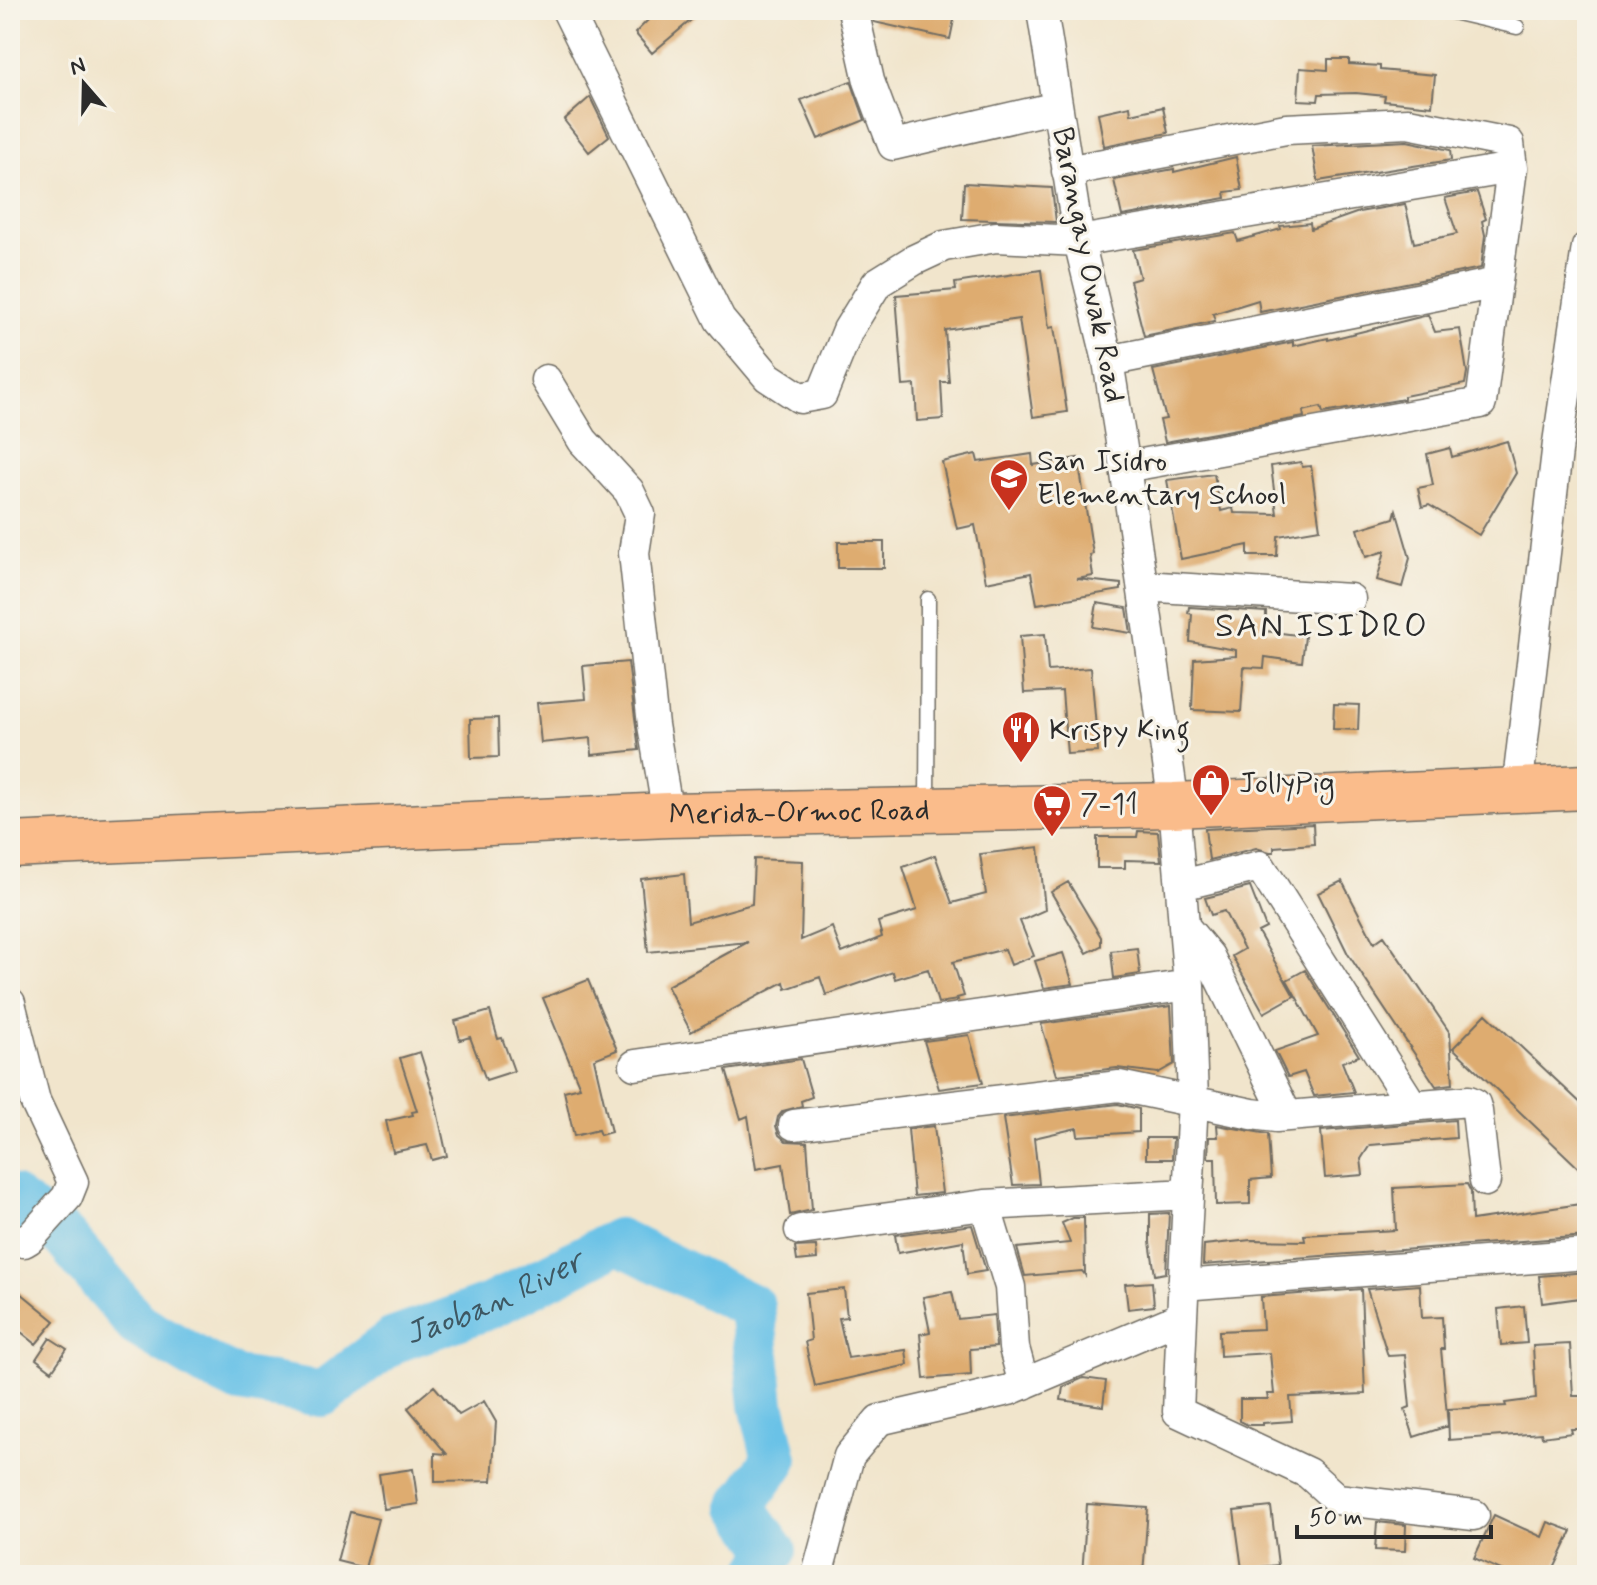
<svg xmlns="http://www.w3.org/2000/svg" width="1597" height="1585" viewBox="0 0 1597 1585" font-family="Mynerve,sans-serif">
<rect width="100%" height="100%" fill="#f7f3e8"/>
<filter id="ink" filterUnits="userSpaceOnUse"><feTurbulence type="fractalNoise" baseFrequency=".0125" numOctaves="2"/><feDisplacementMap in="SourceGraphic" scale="16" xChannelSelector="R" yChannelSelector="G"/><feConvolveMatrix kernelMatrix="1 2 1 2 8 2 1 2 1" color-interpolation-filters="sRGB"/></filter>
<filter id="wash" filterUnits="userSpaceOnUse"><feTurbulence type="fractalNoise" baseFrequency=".006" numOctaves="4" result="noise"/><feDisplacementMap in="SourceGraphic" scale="32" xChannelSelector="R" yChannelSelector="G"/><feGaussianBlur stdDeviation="1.8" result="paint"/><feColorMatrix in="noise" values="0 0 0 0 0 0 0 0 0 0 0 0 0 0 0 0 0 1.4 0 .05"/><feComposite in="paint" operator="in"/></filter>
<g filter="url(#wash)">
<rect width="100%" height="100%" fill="#f1e5cc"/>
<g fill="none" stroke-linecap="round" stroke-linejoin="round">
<path stroke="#6ac2e7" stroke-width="46" id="s1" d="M10 1197 65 1238 137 1324 205 1364 236 1379 322 1394 392 1341 490 1306 618 1241 752 1307 762 1405 775 1459 742 1506 774 1551 759 1575"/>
</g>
<g id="blocks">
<path fill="#deac6f" d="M658 10H703L652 53 635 33Z
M871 10H956L950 39 874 22Z
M1328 59H1349V64L1380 66V70L1435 75 1432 106 1384 101 1385 96 1356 93 1319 94 1318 101 1298 100 1300 68 1328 70Z
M851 81 865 120 818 139 801 100Z
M590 97 609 136 589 152 564 120Z
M1130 106 1131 114 1163 107 1168 133 1104 146 1098 113Z
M1407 141 1450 150 1451 160 1318 181 1312 146Z
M1236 157 1242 190 1225 192 1226 198 1122 216 1114 180 1174 169V172Z
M964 183 1052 188 1056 222 962 219Z
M1477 192 1486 219 1482 221 1485 235 1481 268 1260 312 1258 300 1213 314 1215 321 1144 336 1130 281 1140 278 1133 250 1235 233 1238 241 1281 229 1280 226 1310 223 1311 229 1359 212 1405 204 1414 243 1457 234 1445 198Z
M1041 270 1049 328 1054 327 1067 412 1033 417 1019 319 945 330 949 382H941L943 419 917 421 915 385 903 386 896 295 956 290 955 283Z
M1428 315 1435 332 1460 329 1467 372 1465 384 1404 396V399L1323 413 1321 407 1303 411 1304 417 1165 442 1160 420 1166 419 1153 370 1293 342V346L1328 338V340Z
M1507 441 1516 473 1479 535 1429 505 1422 507 1418 488 1433 485 1427 454 1450 448 1452 457Z
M976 454 978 462 1032 454 1033 465 1078 458 1093 554 1090 555 1093 576 1077 579 1121 584V590L1037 604 1031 573 986 582 975 525 957 529 942 462Z
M1301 462 1302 467 1311 466 1320 529 1278 536 1277 556H1248V545L1181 559 1167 480 1214 474 1221 511 1233 508 1234 513 1277 514 1271 466Z
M1396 510 1410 558 1402 587 1377 580 1385 551 1366 557 1358 529 1394 518Z
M838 542H884V568H838Z
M1097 603 1127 608 1131 633 1093 627Z
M1189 607 1266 612V631L1305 636 1302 662 1265 657 1264 668 1244 667 1241 712 1192 710 1194 659 1236 656V650L1190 642 1192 614 1188 613Z
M1045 634 1048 671 1091 668 1098 752 1067 754 1062 691 1024 693 1020 636Z
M628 662 639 750 592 755 591 738 541 743 537 703 586 699 583 666Z
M1334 704 1359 705 1358 730 1333 729Z
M498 718 499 757 471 758 470 719Z
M1313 824 1314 844 1274 847V852H1270L1256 848 1209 860 1205 829Z
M1138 831 1158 832 1161 861 1125 860V868H1097V837H1137Z
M1039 847 1045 910 1020 921 1034 956 1011 965 1005 949 953 962 964 996 957 998 958 1000 938 1003 928 969 895 979 893 972 826 995 820 977 786 989 784 982 691 1032 667 986 748 942 648 952 641 879 684 874 688 922 752 904 754 859 803 861 801 940 832 927 842 953 882 937 878 922 917 910 903 867 935 855 952 903 986 894 980 854Z
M1342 881 1374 943 1384 936 1450 1033 1453 1084 1436 1086 1348 954 1318 893Z
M1068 882 1101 937V946L1087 953 1051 892Z
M1250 887 1266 928 1258 932 1294 996 1264 1013 1232 956 1244 949 1224 911 1211 915 1205 898Z
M1137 948 1140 974 1114 978 1111 951Z
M1063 953 1073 984 1044 988 1035 961Z
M1305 970 1359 1056 1342 1062 1354 1092 1314 1096 1304 1072 1288 1077 1275 1051 1318 1036 1287 980Z
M588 980 617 1050 594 1059 611 1132 600 1135 598 1130 574 1136 564 1091 580 1087 543 998Z
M1171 1006 1174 1064 1158 1073 1117 1068 1057 1075 1041 1024Z
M490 1011 498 1039 502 1038 514 1071 486 1080 470 1037 460 1040 455 1021Z
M1486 1014 1587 1109V1176L1453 1048Z
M969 1035 983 1083 939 1089 924 1041Z
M420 1052 434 1097 447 1156 432 1160 427 1145 393 1152 386 1121 413 1115 412 1112 417 1111 400 1058Z
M801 1059 812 1097 801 1101 802 1106 783 1111 778 1117 776 1126 779 1135 786 1141 807 1142 812 1210 790 1215 783 1164 756 1169 748 1116 741 1119 726 1070Z
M1118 1104 1139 1109V1132L1078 1136 1077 1128 1034 1138 1039 1184 1013 1185 1003 1118Z
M1455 1120 1456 1138 1370 1145 1361 1159 1363 1175 1325 1178 1321 1131Z
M1217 1125 1268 1134 1271 1178 1250 1180V1204L1216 1205 1215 1158H1208L1209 1137H1218Z
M934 1126 942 1193 914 1196 908 1129Z
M1146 1138H1173L1172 1159H1146Z
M1467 1184 1471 1192 1472 1220 1587 1203V1236L1203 1265 1204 1245 1251 1240 1305 1241 1304 1235 1396 1230 1394 1188Z
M1169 1213 1166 1273 1155 1275 1150 1242V1214Z
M1073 1218H1084L1085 1275 1082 1271 1025 1276 1017 1248 1070 1243 1062 1223Z
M972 1225 986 1271 967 1274 963 1241 898 1253 895 1235Z
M816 1246 817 1259 797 1261 795 1247Z
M1587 1272V1297L1542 1303 1539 1276Z
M1152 1282 1154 1306 1128 1309 1125 1284Z
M10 1284 55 1321 36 1344 10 1323Z
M1420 1285 1422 1318 1442 1317 1444 1349H1441L1448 1426 1414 1437 1405 1409 1410 1407 1405 1355 1388 1356 1367 1289Z
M844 1289 847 1317 839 1318 848 1358 906 1350 908 1365 815 1386 805 1342 811 1340 806 1293Z
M1361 1289 1365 1394 1290 1397 1292 1421 1263 1423V1425H1248L1240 1421V1399H1268L1267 1394H1274L1270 1353 1220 1356 1219 1331 1263 1329 1261 1297Z
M952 1292 958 1319 994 1315 996 1347 970 1349 971 1375 924 1379 920 1334 930 1332 923 1297Z
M1524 1306 1527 1343 1501 1345 1498 1309Z
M50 1338 67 1349 52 1371 36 1359Z
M1570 1344 1573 1396H1587V1429H1571L1572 1433 1542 1437 1541 1433 1449 1440 1448 1409 1506 1406 1505 1403 1536 1399 1533 1346Z
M1083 1378 1106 1381 1103 1406 1061 1400 1063 1387Z
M434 1386 459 1415 484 1401 496 1422 492 1481 435 1482V1453L447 1454 408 1408Z
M413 1469 418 1504 384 1509 379 1474Z
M1087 1504 1148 1508 1143 1575H1082Z
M1271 1507 1278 1565 1242 1569 1234 1511Z
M350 1512 378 1519 365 1568 337 1561Z
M1494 1515 1542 1537 1548 1522 1572 1531 1551 1575H1512L1474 1558Z
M1377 1522 1406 1525 1405 1551 1375 1550Z"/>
</g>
</g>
<g filter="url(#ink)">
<use href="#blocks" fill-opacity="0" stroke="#706c63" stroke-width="2"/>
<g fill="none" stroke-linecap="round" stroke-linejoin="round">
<defs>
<path id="service" d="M1444 10 1517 27
M927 806 928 599"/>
<path id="minor" d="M567 10 720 320 768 377 800 398 822 394 848 330 877 283 914 260 944 246 996 237 1079 241 1512 168
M853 10 869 81 893 145 1057 107
M1067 171 1286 129 1408 123 1509 143 1512 168 1481 403 1125 467
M1108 361 1497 283
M546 380 583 441 629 491 640 514 634 553 653 725 668 815
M1143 586 1350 599
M1517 790 1558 443 1587 247
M1181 885 1260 866 1412 1105
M1184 926 1209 956 1287 1116
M10 1003 35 1101 73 1182 67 1197 29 1239 24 1242 10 1237
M635 1065 1189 985
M794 1125 1119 1086 1252 1114 1276 1117 1469 1101 1475 1104 1477 1111 1485 1181
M985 1205 1188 1194
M800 1230 985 1205 1010 1287 1014 1348 1024 1384
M1183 1285 1587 1254
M1182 1317 1178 1412 1308 1473 1337 1499 1474 1515
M817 1575 849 1456 879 1420 1009 1390 1182 1317 1193 1100 1189 985 1174 805 1125 467 1108 361 1079 241 1042 10"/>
<g id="trunk">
<path id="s2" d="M10 845 668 815 1174 805 1587 787"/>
</g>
</defs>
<use href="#service" stroke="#706c63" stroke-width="17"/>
<use href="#minor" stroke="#706c63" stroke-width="33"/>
<use href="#trunk" stroke="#706c63" stroke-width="47"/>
<use href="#service" stroke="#fff" stroke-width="14"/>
<use href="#minor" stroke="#fff" stroke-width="30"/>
<use href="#trunk" stroke="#fabc8b" stroke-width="44"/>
</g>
</g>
<defs>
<symbol id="school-pin" viewBox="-11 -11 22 30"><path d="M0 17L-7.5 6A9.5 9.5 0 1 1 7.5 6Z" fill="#c8321e" stroke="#f7f3e8"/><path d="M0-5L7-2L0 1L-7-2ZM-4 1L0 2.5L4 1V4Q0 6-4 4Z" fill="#fff"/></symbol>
<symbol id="restaurant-pin" viewBox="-11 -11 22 30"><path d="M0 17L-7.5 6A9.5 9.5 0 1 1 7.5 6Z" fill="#c8321e" stroke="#f7f3e8"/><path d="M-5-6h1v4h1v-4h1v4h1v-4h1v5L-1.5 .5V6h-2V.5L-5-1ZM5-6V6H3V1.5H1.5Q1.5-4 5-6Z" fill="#fff"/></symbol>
<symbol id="shop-pin" viewBox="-11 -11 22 30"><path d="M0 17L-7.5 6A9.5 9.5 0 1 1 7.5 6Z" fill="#c8321e" stroke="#f7f3e8"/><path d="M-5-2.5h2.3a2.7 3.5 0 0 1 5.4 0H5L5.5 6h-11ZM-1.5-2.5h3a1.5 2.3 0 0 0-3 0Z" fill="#fff"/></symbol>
<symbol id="supermarket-pin" viewBox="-11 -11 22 30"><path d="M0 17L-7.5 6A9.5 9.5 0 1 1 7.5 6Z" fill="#c8321e" stroke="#f7f3e8"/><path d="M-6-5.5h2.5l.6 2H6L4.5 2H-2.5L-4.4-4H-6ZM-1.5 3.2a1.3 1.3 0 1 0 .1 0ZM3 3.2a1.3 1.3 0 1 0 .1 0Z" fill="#fff"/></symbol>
</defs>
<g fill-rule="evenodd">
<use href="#school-pin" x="987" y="456" width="44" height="60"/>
<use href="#restaurant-pin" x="999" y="708" width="44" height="60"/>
<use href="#shop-pin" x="1189" y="761" width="44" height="60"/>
<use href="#supermarket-pin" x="1030" y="782" width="44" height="60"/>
</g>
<g text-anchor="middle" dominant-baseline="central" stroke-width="6" stroke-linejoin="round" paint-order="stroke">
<g font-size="30" fill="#2b2b2b" stroke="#f7f3e8">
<text transform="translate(1088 265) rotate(79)">Barangay Owak Road</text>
<text stroke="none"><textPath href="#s2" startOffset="790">Merida-Ormoc Road</textPath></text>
</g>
<g font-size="30" fill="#2b2b2b" stroke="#f7f3e8" text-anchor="start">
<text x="1037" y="461">San Isidro<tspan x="1037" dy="34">Elementary School</tspan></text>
<text x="1049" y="730">Krispy King</text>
<text x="1239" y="783">JollyPig</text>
<text x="1080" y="804">7-11</text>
</g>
<g font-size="32" font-style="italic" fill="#3e5863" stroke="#f7f3e8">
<text stroke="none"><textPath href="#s1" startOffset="580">Jaoban River</textPath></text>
</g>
<g font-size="34" letter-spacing="2" fill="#2b2b2b" stroke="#f7f3e8">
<text x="1322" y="626">SAN ISIDRO</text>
</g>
</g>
<rect width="1597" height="1585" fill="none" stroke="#f7f3e8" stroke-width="40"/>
<g transform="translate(84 84) rotate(340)" stroke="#f7f3e8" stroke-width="6" paint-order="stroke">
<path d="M0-6L14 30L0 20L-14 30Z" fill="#2b2b2b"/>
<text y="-12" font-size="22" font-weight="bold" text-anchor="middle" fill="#2b2b2b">N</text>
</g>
<path d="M1297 1525v12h194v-12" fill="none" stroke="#2b2b2b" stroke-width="4"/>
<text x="1309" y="1525" font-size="24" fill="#2b2b2b" stroke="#f7f3e8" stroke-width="6" paint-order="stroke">50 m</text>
</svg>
